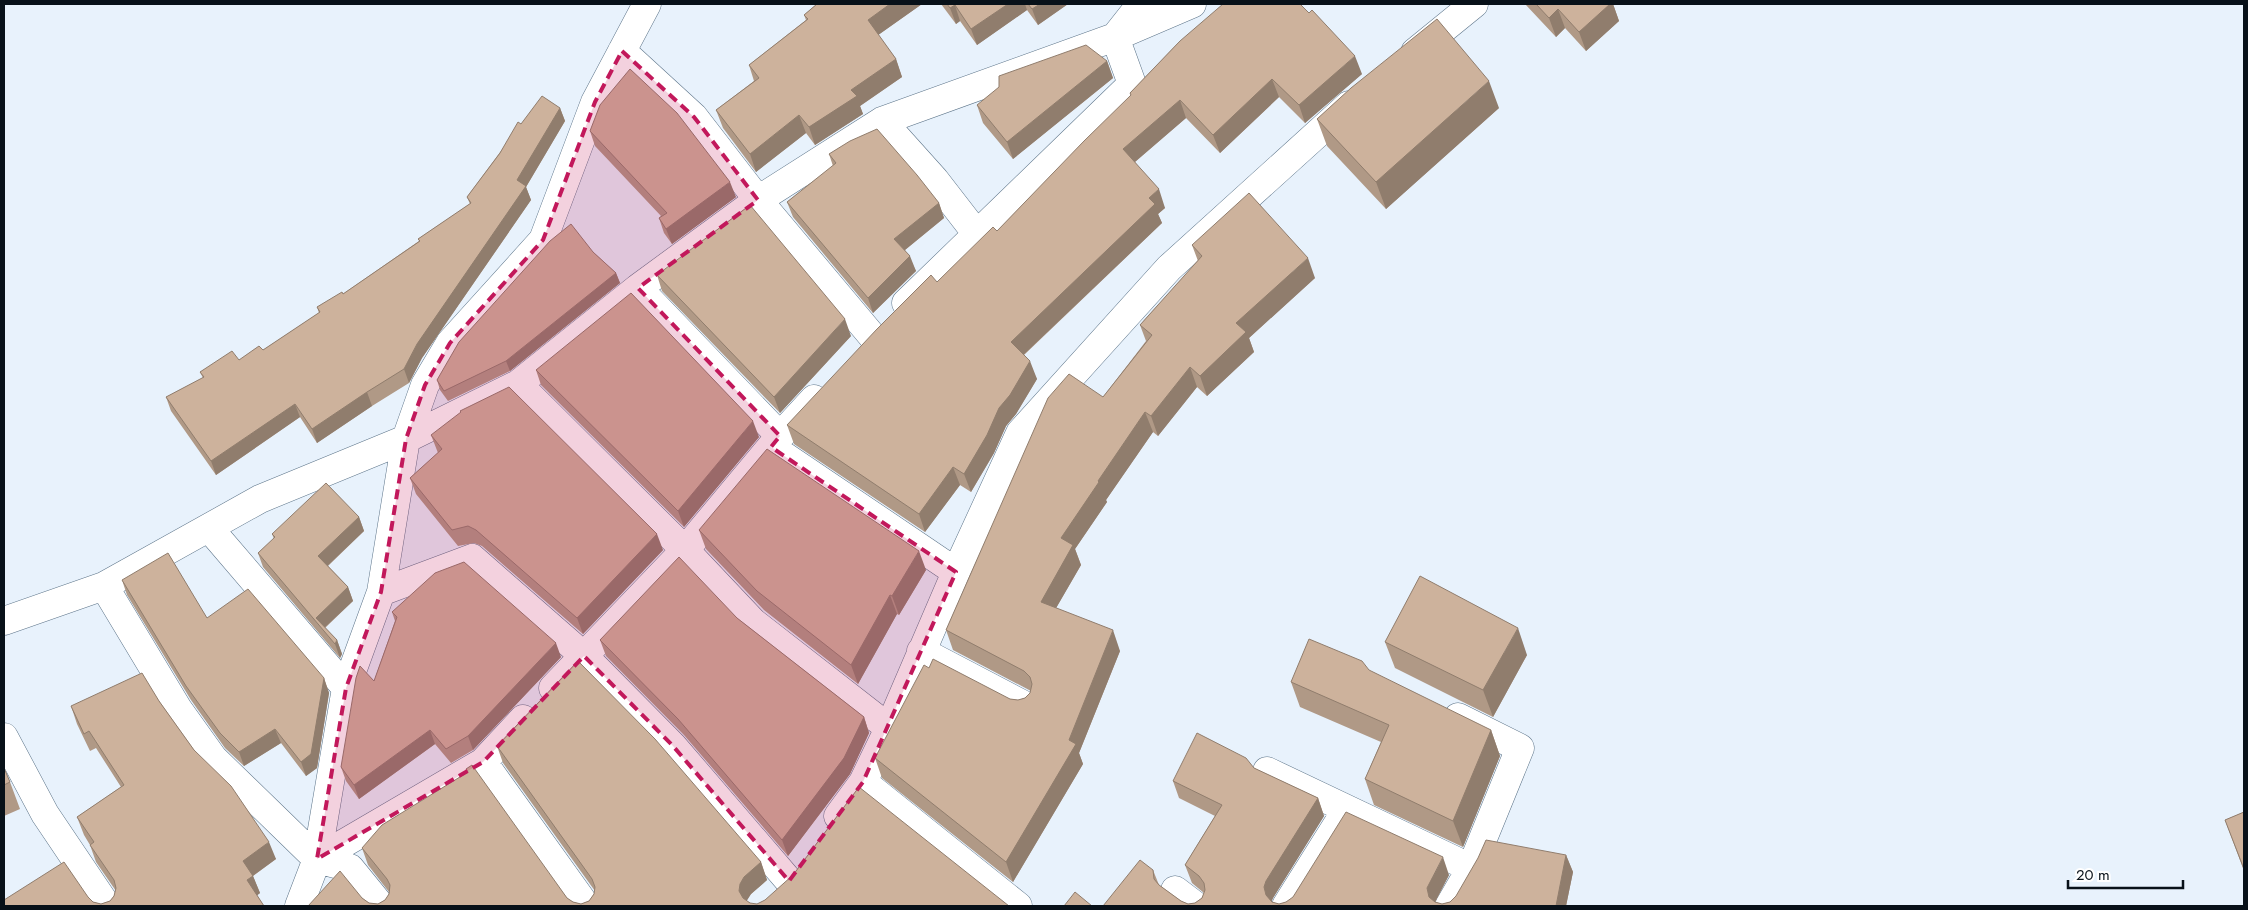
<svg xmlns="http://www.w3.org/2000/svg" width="2248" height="910" viewBox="0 0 2248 910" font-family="Jost,sans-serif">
<rect width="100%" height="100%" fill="#e8f2fc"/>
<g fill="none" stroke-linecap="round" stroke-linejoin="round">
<defs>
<path id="minor" d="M622 51 694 117 758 200 872 336
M1415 52 1474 4
M882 121 935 180 976 233
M638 288 780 436
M906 303 1132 84 1115 37 1141 4
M518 384 685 550 753 622 889 728
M771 447 956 572
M209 528 346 688
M104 586 178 709 213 758 317 859 350 868 381 906
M381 592 472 558 584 656 673 746 789 881
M4 621 104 586 260 499 406 439 518 384 638 288 758 200 882 121 1115 37 1192 4
M921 651 1024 705
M553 688 685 550 780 436 814 399
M1458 717 1520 748 1471 868
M4 737 45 814 107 906
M483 762 586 906
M1267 771 1471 868 1449 906
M863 782 1018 906
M838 816 863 782 889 728 956 572 1020 433 1169 268 1349 105
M317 859 483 762 523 719
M1175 890 1196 906
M299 906 317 859 346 688 381 592 406 439 425 385 450 343 543 240 595 102 647 4
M1286 906 1347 809"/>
</defs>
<use href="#minor" stroke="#5c7489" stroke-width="29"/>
<use href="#minor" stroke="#fff" stroke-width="28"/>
</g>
<path fill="#b09986" d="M817 4H922L878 35 896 59 902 77 860 106 863 114 815 145 806 133 756 172 723 128 716 110 754 81 749 65 806 20 804 15Z
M941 4H1068L1038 25 1027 10 977 45 960 21 956 24Z
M1525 4H1613L1619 21 1586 51 1565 28 1556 37Z
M1180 41 1362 74 1305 123 1279 97 1220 153 1186 118 1135 162 1165 208 1158 214 1162 223 1024 355 1037 379 1016 414 1006 426 994 453 971 492 960 485 925 532 794 444 787 425 937 282 997 231 1131 96 1130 93Z
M1107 61 1113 78 1013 159 983 123 977 105Z
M560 108 565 121 526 187 531 200 422 358 409 383 372 406 317 443 300 417 216 475 171 411 166 397 203 378 200 372 239 360 263 350 319 313 317 307 343 294 419 241 418 239 470 204 467 197 521 124Z
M1499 108 1386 209 1327 146 1317 119Z
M590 131 736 197 672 244 664 233 659 218 661 216 595 146Z
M829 154 939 203 944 218 905 250 916 271 873 313 793 217 787 202 833 166Z
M1192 245 1315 278 1249 338 1254 352 1207 396 1197 387 1158 436 1153 432 1106 500 1107 502 1075 549 1081 565 1056 608 1120 651 1079 753 1083 764 1013 882 882 778 875 758 929 668 1010 699 1018 700 1025 698 1030 693 1031 691 953 650 946 630 1103 397 1146 341 1140 325 1198 261Z
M593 252 616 273 620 283 510 371 448 401 440 390 437 380Z
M657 275 851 336 780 413 662 291Z
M536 370 759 437 684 527 541 385Z
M431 435 663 550 583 634 482 546 474 543 458 546 416 494 410 478 438 453Z
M359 517 364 531 328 566 348 587 353 601 325 628 337 640 342 654 340 658 263 567 258 553 274 539 272 534Z
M699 530 926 570 899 615 897 614 858 684 764 610 706 549Z
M122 580 207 618 324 678 329 693 317 768 306 776 281 743 244 766 225 748 191 700 127 595Z
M392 612 561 657 473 750 451 763 435 744 359 799 346 781 341 767 374 681 395 621Z
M737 618 864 717 869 733 850 774 788 856 684 735 606 656 600 640Z
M1385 642 1527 655 1493 717 1395 668Z
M1291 682 1491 730 1500 756 1463 847 1374 805 1365 779 1381 742 1300 707Z
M159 701 194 750 276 859 253 876 260 893 257 895 264 906H4L88 897 93 902 101 904 110 901 114 896 116 891 96 862 90 845 84 835 77 817 121 787 96 748 90 751 77 724 71 706Z
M497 746 761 862 767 880 751 894 746 901 750 903 308 906 362 898 369 903 378 904 385 900 389 894V892L368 865 362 848 467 772 466 769 567 898 573 902 581 904 589 901 594 894 595 891 503 763Z
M4 768 10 782 20 809 4 816Z
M1254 768 1318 798 1324 816 1273 898 1271 902 1279 904 1449 875 1435 902 1442 904 1450 902 1566 855 1573 872 1566 906H1103L1153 870 1159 885 1181 901 1188 904 1195 903 1202 898 1204 893 1192 883 1185 865 1215 816 1179 798 1173 781Z
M2244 812V871L2225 820Z"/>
<path fill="#907d6d" d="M890 4H922L874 38 868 20Z
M1008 4H1025L1027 10 977 45 971 29Z
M1040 4H1068L1038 25 1032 9Z
M1610 4H1613L1619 21 1586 51 1579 32Z
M955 5 960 21 956 24 950 8Z
M1558 9 1565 28 1556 37 1549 18Z
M1355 56 1362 74 1305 123 1299 105Z
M896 59 902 77 860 106 863 114 815 145 809 127 851 90Z
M1107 61 1113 78 1013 159 1007 142Z
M1272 79 1279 97 1220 153 1213 135Z
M1489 81 1499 108 1386 209 1376 182Z
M1180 100 1186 118 1129 167 1123 149Z
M560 108 565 121 526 187 531 200 422 358 409 383 404 369 417 344 517 180Z
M799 115 806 133 756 172 750 154Z
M730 182 736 197 672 244 666 229Z
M1159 189 1165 208 1158 214 1162 223 1018 360 1011 342 1149 198Z
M939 203 944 218 900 254 894 239Z
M910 256 916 271 873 313 868 298Z
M1308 258 1315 278 1249 338 1254 352 1207 396 1200 376 1236 323Z
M616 273 620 283 510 371 506 361Z
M845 319 851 336 780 413 774 397Z
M1030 361 1037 379 1016 414 1006 426 994 453 971 492 964 474 999 408Z
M1190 367 1197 387 1158 436 1151 416Z
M367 392 372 406 317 443 312 429Z
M295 404 300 417 216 475 211 461Z
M1145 412 1153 432 1106 500 1107 502 1075 549 1081 565 1048 622 1041 602 1061 538 1098 481Z
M753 421 759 437 684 527 678 511Z
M953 467 960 485 925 532 919 514Z
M359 517 364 531 323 570 318 556Z
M657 534 663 550 583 634 577 618Z
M919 551 926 570 899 615 892 596Z
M348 587 353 601 323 629 316 618Z
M890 595 897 614 858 684 851 665Z
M1518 628 1527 655 1493 717 1483 690Z
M1113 630 1120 651 1079 753 1083 764 1013 882 1006 862 1069 740Z
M337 640 342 654 340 658 335 644Z
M556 643 561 657 473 750 468 736Z
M324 678 329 693 317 768 306 776 301 762Z
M864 717 869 733 850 774 788 856 782 840Z
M275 729 281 743 244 766 239 752Z
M430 730 435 744 359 799 354 785Z
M1491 730 1500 756 1463 847 1453 821Z
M1318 798 1324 816 1273 898 1270 905 1266 895 1264 887 1266 881Z
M269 842 276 859 250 878 243 861Z
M1566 855 1573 872 1566 906H1556Z
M1443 857 1449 875 1433 906 1429 897 1427 888Z
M761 862 767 880 751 894 746 902V906L739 891 740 884 744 877Z
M253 876 260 893 254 898 247 880Z"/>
<path fill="#cdb29c" stroke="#907d6d" d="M817 4H890L868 20 896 59 851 90 857 96 809 127 799 115 750 154 716 110 759 78 749 65 808 19 804 15Z
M947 4H1008L971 29 955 5 950 8Z
M1028 4H1040L1032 9Z
M1223 4H1300L1309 13 1312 10 1355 56 1299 105 1272 79 1213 135 1180 100 1123 149 1159 189 1149 198 1155 204 1011 342 1030 361 1010 395 999 408 987 435 964 474 953 467 919 514 787 425 877 329 931 275 937 282 993 227 997 231 1084 141 1131 95 1130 93 1180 41Z
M1536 4H1610L1579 32 1558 9 1549 18Z
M1437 19 1489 81 1376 182 1317 119 1351 88Z
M1086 45 1107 61 1007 142 977 105 999 87V76Z
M630 69 677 113 730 182 666 229 659 218 667 213 590 131 600 105Z
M542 96 560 108 517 180 526 186 417 344 404 369 367 392 312 429 295 404 211 461 166 397 204 377 200 372 232 351 239 360 259 346 263 350 320 312 317 307 342 292 343 294 420 241 418 239 471 203 467 197 500 153 518 122 521 124Z
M877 129 917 175 939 203 894 239 910 256 868 298 787 202 836 163 829 154 850 141Z
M1249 193 1308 258 1236 323 1246 332 1200 376 1190 367 1151 416 1145 412 1098 481 1099 482 1061 538 1073 545 1041 602 1113 630 1069 740 1076 744 1006 862 875 758 924 665 929 668 933 659 1010 699 1018 700 1025 698 1030 693 1032 684 1030 677 1024 671 946 630 1048 398 1069 374 1103 397 1152 335 1140 325 1202 256 1192 245Z
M750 205 845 319 774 397 657 275Z
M571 224 593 252 616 273 506 361 444 391 437 380 459 342 550 241Z
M631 293 753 421 678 511 536 370Z
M509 387 657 534 577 618 476 530 468 526 452 530 410 478 442 449 431 435 461 412 460 411Z
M767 449 919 551 892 596 890 595 851 665 757 591 699 530Z
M326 483 359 517 318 556 348 587 316 618 337 640 335 644 258 553 275 537 272 534Z
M168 553 207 618 248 589 324 678 311 754 301 762 275 729 239 752 220 733 186 686 122 580Z
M679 557 737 618 864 717 844 758 782 840 678 719 600 640Z
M464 562 556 643 468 736 446 749 430 730 354 785 341 767 356 678 360 666 374 681 397 617 392 612 435 573Z
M1420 576 1518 628 1483 690 1385 642Z
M1309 639 1362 661 1369 670 1491 730 1453 821 1365 779 1389 725 1291 682Z
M578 661 655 739 761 862 744 877 740 884 739 891 743 898 750 903 757 904 765 900 793 875 859 787 1009 906H308L340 871 362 898 369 903 378 904 385 900 389 894 390 885 387 879 362 848 382 825 468 772 466 769 472 765 567 898 573 902 581 904 589 901 594 894 595 887 592 879 497 746Z
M142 673 159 701 194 750 231 786 269 842 243 861 253 876 247 880 264 906H4V900L64 862 88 897 93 902 101 904 110 901 114 896 116 888 114 880 90 845 94 842 77 817 124 785 89 731 84 734 71 706Z
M1197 733 1246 758 1254 768 1318 798 1266 881 1264 887 1266 895 1272 902 1279 904 1286 902 1293 897 1346 812 1443 857 1427 888 1429 897 1435 902 1442 904 1450 902 1456 896 1478 858 1486 840 1566 855 1556 906H1103L1140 860 1153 870 1154 879 1159 885 1181 901 1188 904 1195 903 1202 898 1205 890 1204 883 1199 876 1185 865 1222 805 1173 781Z
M4 768 10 782 4 785Z
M2244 812V869L2225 820Z
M1075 892 1092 906H1064Z"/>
<path fill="#c2185b" fill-opacity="0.2" stroke="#c2185b" stroke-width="4" stroke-dasharray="10 6" stroke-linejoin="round" d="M622 51 694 117 758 200 638 288 780 436 771 447 956 572 863 782 789 881 673 746 584 656 483 762 317 859 346 688 381 592 406 439 425 385 450 343 543 240 595 102Z"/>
<rect width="2248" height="910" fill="none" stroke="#081119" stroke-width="10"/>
<path d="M2068 880v8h115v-8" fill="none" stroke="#081119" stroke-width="2.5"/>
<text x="2076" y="880" font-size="15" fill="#081119" stroke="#ffffff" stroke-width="4" paint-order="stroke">20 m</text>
</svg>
